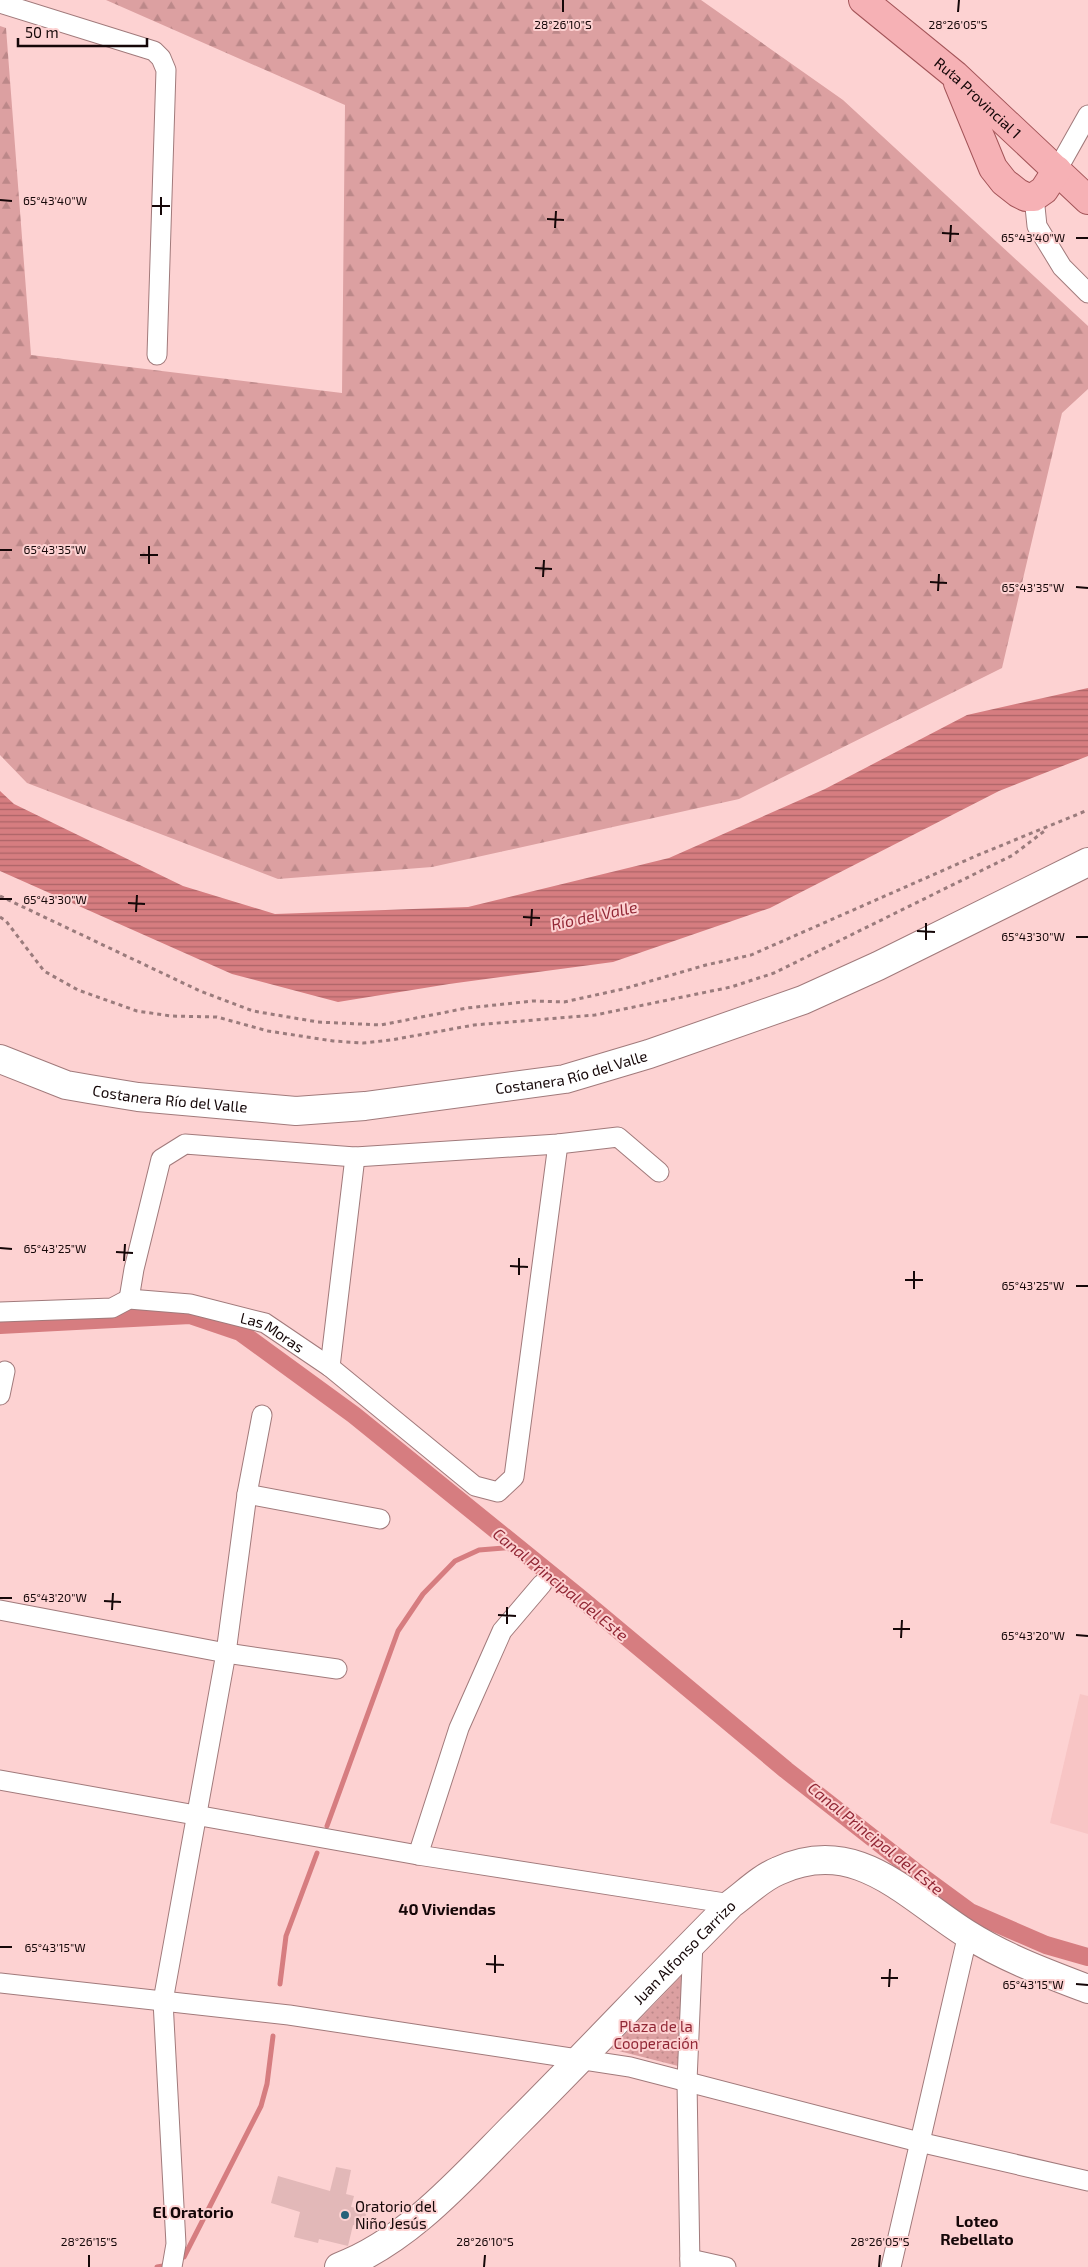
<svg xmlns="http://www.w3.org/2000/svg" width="1088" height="2267" viewBox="0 0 1088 2267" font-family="'Exo 2',sans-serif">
<defs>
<pattern id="forest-firs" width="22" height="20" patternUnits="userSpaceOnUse" patternTransform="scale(1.25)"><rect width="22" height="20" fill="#dca0a1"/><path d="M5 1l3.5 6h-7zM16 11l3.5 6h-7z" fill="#bc8889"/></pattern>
<pattern id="park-dots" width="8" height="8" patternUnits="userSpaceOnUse" patternTransform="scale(1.25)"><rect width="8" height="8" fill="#dca0a1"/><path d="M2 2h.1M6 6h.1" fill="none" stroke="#bc8889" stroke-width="1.8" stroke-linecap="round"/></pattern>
<pattern id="water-rules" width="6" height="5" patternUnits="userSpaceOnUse" patternTransform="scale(1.25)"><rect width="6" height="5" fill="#d67d80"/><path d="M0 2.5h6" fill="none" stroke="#ac6467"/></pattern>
</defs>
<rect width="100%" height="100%" fill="#fdd2d2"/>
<path fill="#f8c5c5" d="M1080 1694 1088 1696V1834L1050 1823Z"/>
<path fill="url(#forest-firs)" d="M106 0H701L843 100 1088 326V389L1062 413 1002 668 739 799 432 867 278 879 27 783 0 755V26L6 28 31 355 342 393 345 105Z"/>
<path fill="url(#park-dots)" d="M683 1974 678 2066 611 2049Z"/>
<path fill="url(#water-rules)" d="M1088 688V756L999 791 770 908 613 962 449 984 338 1002 232 974 0 871V791L14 804 183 886 275 914 468 907 669 858 825 789 967 715Z"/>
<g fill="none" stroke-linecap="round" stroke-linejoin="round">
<path stroke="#d67d80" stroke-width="5" d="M327 1826 398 1631 423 1594 455 1561 479 1550 515 1547
M280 1984 286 1936 317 1853
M184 2257 261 2106 267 2084 273 2036
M157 2267 163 2266"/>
<path stroke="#d67d80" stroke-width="18" d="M0 1325 190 1315 240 1332 354 1415 580 1598 786 1770 921 1876 970 1912 1046 1945 1088 1957"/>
</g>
<path fill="#e2b8b8" d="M336 2167 351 2170 346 2194 354 2196 351 2207 367 2210 363 2227 353 2225 348 2246 319 2239 318 2243 294 2237 300 2212 271 2203 278 2176 330 2191Z"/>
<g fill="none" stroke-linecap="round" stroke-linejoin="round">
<defs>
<g id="street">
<path d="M0 3 154 51 161 58 166 70 157 355"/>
<path d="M1057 170 1088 115"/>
<path d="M1034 197 1037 226 1062 267 1088 293"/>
<path d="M129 1299 134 1269 161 1159 185 1144 355 1157 558 1144 618 1137 659 1172"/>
<path id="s1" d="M0 1312 112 1308 129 1299 190 1304 265 1323 330 1367 475 1486 498 1492 514 1477 558 1144"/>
<path d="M330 1367 355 1157"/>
<path d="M0 1395 5 1371"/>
<path d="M247 1494 380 1519"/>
<path d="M0 1610 226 1653 337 1669"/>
<path d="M0 1780 418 1855 731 1904"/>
<path d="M418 1855 459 1728 502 1631 542 1584"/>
<path d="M0 1983 289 2015 630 2067 919 2142 1088 2181"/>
<path d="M690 2259 726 2267"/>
<path d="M172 2267 176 2244 163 2001 226 1653 247 1494 262 1415"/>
<path d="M690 2267 687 2081 693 1942"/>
<path d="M891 2267 968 1934"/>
</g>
<g id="secondary">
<path id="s2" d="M0 1059 66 1085 89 1089 138 1097 296 1111 365 1106 565 1079 649 1054 803 1000 878 966 1088 862"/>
<path id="s3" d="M339 2267C409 2241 465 2175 517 2123 589 2051 659 1976 731 1904 746 1893 761 1878 778 1871 856 1835 905 1895 967 1934 1005 1958 1046 1973 1088 1989"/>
</g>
<g id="primary">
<path id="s4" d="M863 0 955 75 1088 200"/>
<path d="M958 83 993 168 1004 182 1018 193 1026 197H1034L1044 190 1057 170"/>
</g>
</defs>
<use href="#street" stroke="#a17a7b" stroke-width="21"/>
<use href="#secondary" stroke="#a17a7b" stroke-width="30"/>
<use href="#primary" stroke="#a35458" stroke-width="30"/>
<path stroke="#9a7b7c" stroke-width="3" stroke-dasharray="4 4" stroke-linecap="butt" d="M0 896 200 991 253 1011 318 1022 381 1025 467 1008 533 1001 564 1002 623 989 706 965 751 955 978 855 1088 810
M0 917 6 921 44 971 78 990 137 1011 171 1016 217 1017 268 1031 333 1041 363 1043 391 1040 474 1025 595 1015 731 987 774 973 1013 855 1047 829"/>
<use href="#street" stroke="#fff" stroke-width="19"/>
<use href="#secondary" stroke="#fff" stroke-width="28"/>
<use href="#primary" stroke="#f6b1b5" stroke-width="28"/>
</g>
<path fill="none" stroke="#150708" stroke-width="2" d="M563 12V0M958 12 959 0M0 200 12 201M152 206H170M161 215V197M547 219 564 220M555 228 556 211M942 233 959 234M1076 238H1088M950 242 951 225M0 550H12M140 555H158M149 564V546M535 568 552 569M543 577 544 560M930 582 947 583M1076 587 1088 588M938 591 939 574M0 899H12M128 903 145 904M136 912 137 895M523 917 540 918M531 926 532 909M917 931 935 932M1076 937H1088M926 940V923M0 1248 12 1249M116 1252 133 1253M124 1261 125 1244M510 1266 528 1267M519 1275V1258M905 1280H923M1076 1286H1088M914 1289V1271M0 1598H12M104 1601 121 1602M112 1610 113 1593M498 1615 516 1616M507 1624V1607M893 1629H910M1076 1635 1088 1636M901 1638 902 1620M0 1947H12M486 1964 504 1965M495 1973V1955M881 1978H898M1076 1984 1088 1985M889 1987 890 1969M89 2267V2255M484 2267 485 2255M879 2267 880 2255"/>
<circle fill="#27627a" stroke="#fdd2d2" stroke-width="2" cx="345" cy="2215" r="5"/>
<g text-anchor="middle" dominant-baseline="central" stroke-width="4" stroke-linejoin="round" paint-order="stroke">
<g font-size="15" fill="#150708" stroke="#fdd2d2">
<text stroke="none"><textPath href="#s4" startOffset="151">Ruta Provincial 1</textPath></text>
<text stroke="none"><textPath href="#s2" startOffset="581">Costanera Río del Valle</textPath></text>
<text stroke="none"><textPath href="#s2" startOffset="176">Costanera Río del Valle</textPath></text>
<text stroke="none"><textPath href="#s1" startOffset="280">Las Moras</textPath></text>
<text stroke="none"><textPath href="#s3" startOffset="470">Juan Alfonso Carrizo</textPath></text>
</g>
<g font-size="15" fill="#912735" stroke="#fdd2d2">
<text x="656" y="2026">Plaza de la<tspan x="656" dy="17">Cooperación</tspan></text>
</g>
<g font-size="15" fill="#150708" stroke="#fdd2d2" text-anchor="start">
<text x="355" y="2206">Oratorio del<tspan x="355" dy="17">Niño Jesús</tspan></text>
</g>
<g font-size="16" font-style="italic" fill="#922735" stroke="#fdd2d2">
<text transform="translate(594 915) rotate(-12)">Río del Valle</text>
<text transform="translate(561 1584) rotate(39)">Canal Principal del Este</text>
<text transform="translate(876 1838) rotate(39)">Canal Principal del Este</text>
</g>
<g font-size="16" font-weight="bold" fill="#150708" stroke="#fdd2d2">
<text x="447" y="1908">40 Viviendas</text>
<text x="193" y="2211">El Oratorio</text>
<text x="977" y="2220">Loteo<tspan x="977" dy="18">Rebellato</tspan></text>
</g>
</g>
<g font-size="12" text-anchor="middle" fill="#150708" stroke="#fdd2d2" stroke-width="4" stroke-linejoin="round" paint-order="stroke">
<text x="563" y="29">28°26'10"S</text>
<text x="958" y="29">28°26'05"S</text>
<text x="55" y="205">65°43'40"W</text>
<text x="1033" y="242">65°43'40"W</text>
<text x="55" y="554">65°43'35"W</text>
<text x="1033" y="592">65°43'35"W</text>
<text x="55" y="904">65°43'30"W</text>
<text x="1033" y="941">65°43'30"W</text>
<text x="55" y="1253">65°43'25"W</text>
<text x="1033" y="1290">65°43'25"W</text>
<text x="55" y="1602">65°43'20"W</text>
<text x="1033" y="1640">65°43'20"W</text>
<text x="55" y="1952">65°43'15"W</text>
<text x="1033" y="1989">65°43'15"W</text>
<text x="89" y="2246">28°26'15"S</text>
<text x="485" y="2246">28°26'10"S</text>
<text x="880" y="2246">28°26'05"S</text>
</g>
<path d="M18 38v8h129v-8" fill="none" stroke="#150708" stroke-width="2.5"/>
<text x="25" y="38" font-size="15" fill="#150708" stroke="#fdd2d2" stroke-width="4" paint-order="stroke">50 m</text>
</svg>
